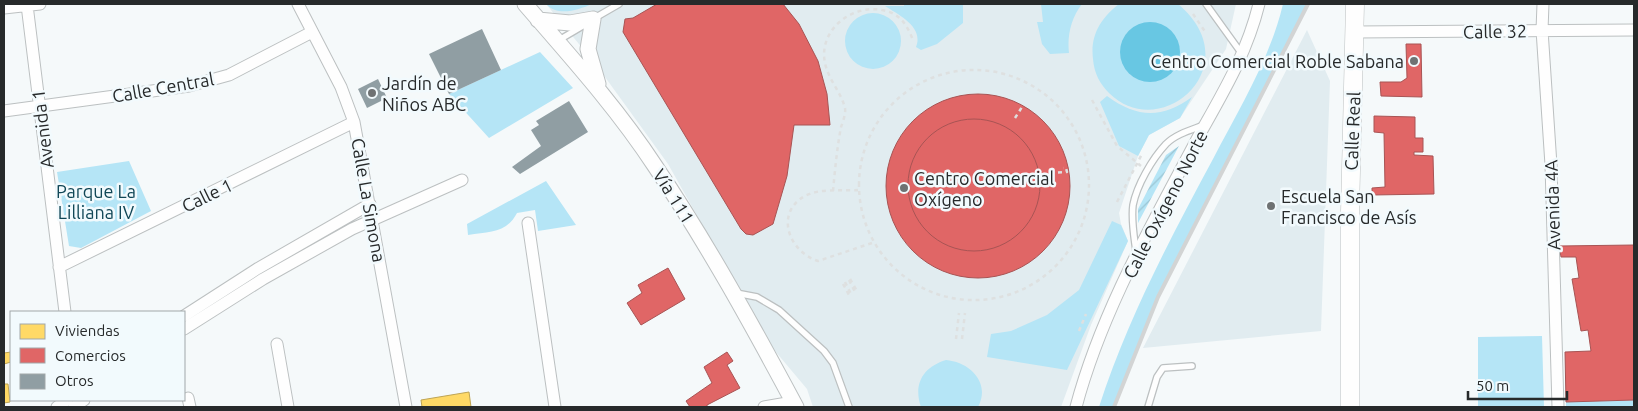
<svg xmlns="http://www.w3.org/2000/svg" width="1638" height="411" viewBox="0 0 1638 411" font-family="Ubuntu,sans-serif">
<defs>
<pattern id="garden-furrows" width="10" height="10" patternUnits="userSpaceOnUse" patternTransform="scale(1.25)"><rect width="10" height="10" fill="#b5e5f6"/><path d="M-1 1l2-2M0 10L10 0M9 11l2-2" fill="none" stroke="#9cc5d3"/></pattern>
</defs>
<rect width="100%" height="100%" fill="#f5f9fa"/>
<path fill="#e1ecf0" d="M546 4H1236L1226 49 1180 118 1149 135 1138 156 1119 213 1121 224 1128 241 1091 325 1061 407H813L807 389 770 345 668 164 597 66Z
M1307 30 1330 81 1321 331 1143 348Z"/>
<path fill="#b5e5f6" d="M546 4H592C578 10 558 17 546 4Z
M904 4H963V23L937 44 921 50 916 47C924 27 899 15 885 6H904Z
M1041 4H1082C1071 18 1067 36 1069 53L1050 54 1042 44 1037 22H1043Z
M1119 4H1178C1251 65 1161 145 1109 93 1100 84 1094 73 1093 59 1090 35 1101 18 1119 4Z
M1283 4H1307L1158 297 1114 407H1099C1127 320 1170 239 1213 159 1239 109 1270 59 1283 4Z
M845 41a28 28 0 1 1 56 0a28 28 0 1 1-56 0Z
M540 52 573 88 489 138 449 94Z
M1107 96C1137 118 1162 119 1192 97L1180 118 1149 135 1138 156 1119 146 1100 102Z
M129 161 151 211 81 248 69 246 57 172Z
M546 181 576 225 538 231 535 210 517 213C506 234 490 231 468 235L467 224Z
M1112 221 1121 225 1128 241 1067 370 987 357 991 334 1011 331 1047 315 1079 290Z
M1542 336 1544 407H1478V337Z
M946 360C970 362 991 383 978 407H921C913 384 923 367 946 360Z
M1634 400V407H1566V402Z"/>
<path fill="url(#garden-furrows)" d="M1179 146 1138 223V209L1166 155Z"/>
<path fill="#68c7e3" d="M1120 52a30 30 0 1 1 60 0a30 30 0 1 1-60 0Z"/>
<path fill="#ffd966" stroke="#bea454" d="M11 352V362L4 364V353Z
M4 384H8L10 402 4 403Z
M469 392 471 407H422L421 400Z"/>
<path fill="#e06666" stroke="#a85454" d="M657 4H783L799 24 818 61 827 94 830 125H794L787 176 773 224 753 235 746 234 741 229 623 32 625 19 633 18Z
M1406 44H1421L1422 97 1381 96 1380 82H1401L1407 78Z
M886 186a92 92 0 1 1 184 0a92 92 0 1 1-184 0Z
M1374 116 1415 117V138H1423V152H1414V155L1433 156 1434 194 1372 195V188L1385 187 1384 133 1374 132Z
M908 185a66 66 0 1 1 132 0a66 66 0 1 1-132 0Z
M1634 245V400L1566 402 1565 352 1591 351 1588 330 1581 331 1572 279 1579 278 1576 257H1561L1559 246Z
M668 268 685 299 641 325 627 303 642 293 638 285Z
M727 352 733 361 727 365 740 388 707 405V407H690L686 401 712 383 704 367Z"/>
<path fill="#909ea3" d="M482 29 501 70 449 94 429 54Z
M378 79 387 98 367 108 358 89Z
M569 101 588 132 520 174 512 167 541 146 531 130 539 125 536 121Z"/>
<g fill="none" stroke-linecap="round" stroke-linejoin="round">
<defs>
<path id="lane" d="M1206 4 1242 54
M593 19 619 4
M559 40 581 27
M1136 251C1134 236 1131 220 1133 205 1137 185 1152 159 1166 144 1176 134 1191 130 1204 125
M736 293 757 297 779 310 824 351 833 363 849 407
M1148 407 1157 377 1163 368 1192 366"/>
<path id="street" d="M298 4 341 87 354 122 406 407
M1543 4 1542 30 1551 165 1558 407
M27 5 65 312
M4 8 40 4
M1355 32 1634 30
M4 111 189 86 229 75 312 32
M528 223 555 407
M59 267 354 122
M184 316 257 269 370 204
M184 329 263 279 352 229 462 180
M277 344 288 407
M188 398 190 407
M57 407 67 400
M74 407 84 400
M764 407 793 402
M1076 407C1101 313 1151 226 1196 141 1222 94 1246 56 1259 4"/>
<path id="secondary" d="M525 4C570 56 617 108 655 166 707 243 752 325 796 407
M593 19 588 49 598 84
M538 20 570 23 593 19"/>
<path id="primary" d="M1350 407V212L1355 4"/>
</defs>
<use href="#lane" stroke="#bcc0c1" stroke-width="8"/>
<use href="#street" stroke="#bcc0c1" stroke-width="13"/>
<use href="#secondary" stroke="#bcc0c1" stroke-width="17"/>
<use href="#primary" stroke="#bcc0c1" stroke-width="19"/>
<path stroke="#dee0e0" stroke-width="2.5" stroke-dasharray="4 4" stroke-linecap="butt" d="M1193 14 1206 33
M859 185a115 115 0 1 1 230 0a115 115 0 1 1-230 0Z
M1092 100 1117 146 1141 166
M1015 118 1022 107H1019
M1050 173 1067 172 1066 168H1063
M858 190C842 191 819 188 805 196 774 213 789 252 818 261L875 242
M833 191C835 170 837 148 841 127 843 122 846 113 845 108 841 92 828 79 825 63 818 30 852 4 882 10 900 13 907 25 913 40
M1117 202 1142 154
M850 279 857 291
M849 280 855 292
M845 282 851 294
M843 284 849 295
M1079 331 1086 314
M956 339 959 313
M962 339 965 313"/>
<use href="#lane" stroke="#fefefe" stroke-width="5.5"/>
<use href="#street" stroke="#fefefe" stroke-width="11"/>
<use href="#secondary" stroke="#fefefe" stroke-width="15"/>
<use href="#primary" stroke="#fefefe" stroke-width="18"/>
<path stroke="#d2d4d4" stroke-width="4" d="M1114 407 1158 297 1308 4"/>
</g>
<g fill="#6f7273" stroke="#f2fafd" stroke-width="2">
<circle cx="1414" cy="61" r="5"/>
<circle cx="372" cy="93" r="5"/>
<circle cx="904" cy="188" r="5"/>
<circle cx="1271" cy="206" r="5"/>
</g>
<g text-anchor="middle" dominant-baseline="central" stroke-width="5" stroke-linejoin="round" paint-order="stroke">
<g font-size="18" fill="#272a2b" stroke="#f2fafd">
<text transform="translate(1495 31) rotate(-1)">Calle 32</text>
<text transform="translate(163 87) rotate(-10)">Calle Central</text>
<text transform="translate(42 129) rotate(-97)">Avenida 1</text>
<text transform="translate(1352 131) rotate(-88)">Calle Real</text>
<text transform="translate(207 195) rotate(-26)">Calle 1</text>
<text transform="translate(674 196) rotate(58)">Vía 111</text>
<text transform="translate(369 200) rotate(80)">Calle La Simona</text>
<text transform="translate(1165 204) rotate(-63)">Calle Oxígeno Norte</text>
<text transform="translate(1552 205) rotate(-92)">Avenida 4A</text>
</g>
<g font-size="18" fill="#272a2b" stroke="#f2fafd" text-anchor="start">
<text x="1404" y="61" text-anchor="end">Centro Comercial Roble Sabana</text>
<text x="382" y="83">Jardín de<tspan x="382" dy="21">Niños ABC</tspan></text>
<text x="914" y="178">Centro Comercial<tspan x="914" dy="21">Oxígeno</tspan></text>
<text x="1281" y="196">Escuela San<tspan x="1281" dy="21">Francisco de Asís</tspan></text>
</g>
<g font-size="18" fill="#114757" stroke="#f2fafd">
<text x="96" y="191">Parque La<tspan x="96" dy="21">Lilliana IV</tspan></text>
</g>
</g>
<rect width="1638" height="411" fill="none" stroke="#272a2b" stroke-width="10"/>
<rect x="10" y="311" width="175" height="90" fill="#f2fafd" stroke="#a1a7a9"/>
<rect x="20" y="324" width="25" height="15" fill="#ffd966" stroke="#a1a7a9"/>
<text x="55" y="336" font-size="15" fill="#272a2b">Viviendas</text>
<rect x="20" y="348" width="25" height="15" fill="#e06666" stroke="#a1a7a9"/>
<text x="55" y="361" font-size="15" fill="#272a2b">Comercios</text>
<rect x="20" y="374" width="25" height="15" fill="#909ea3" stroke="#a1a7a9"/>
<text x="55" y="386" font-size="15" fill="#272a2b">Otros</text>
<path d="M1468 391v8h99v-8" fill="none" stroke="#272a2b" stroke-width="2.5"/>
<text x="1476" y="391" font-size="15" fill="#272a2b" stroke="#f2fafd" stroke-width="4" paint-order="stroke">50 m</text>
</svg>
